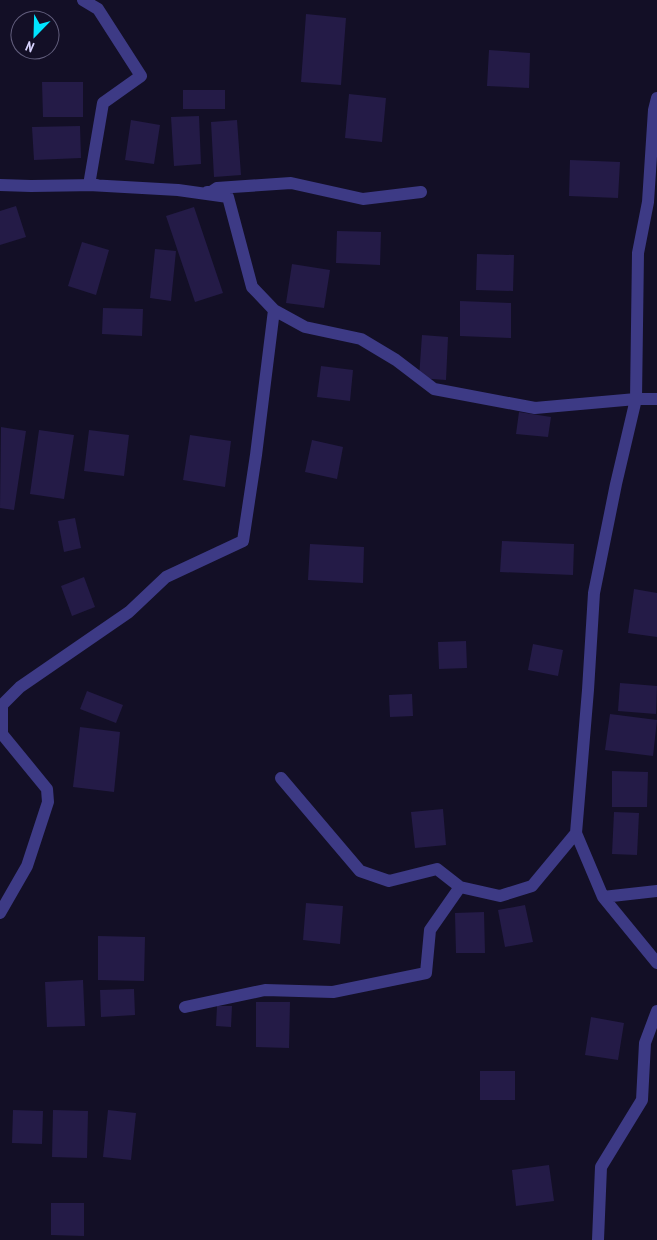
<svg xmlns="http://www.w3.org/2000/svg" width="657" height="1240" viewBox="0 0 657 1240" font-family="'PT Sans Narrow',sans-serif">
<rect width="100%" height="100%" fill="#130f26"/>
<path fill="#241b47" d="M306 14 346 18 341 85 301 82Z
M489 50 530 53 529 88 487 86Z
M42 82H83V117H43Z
M183 90H225V109H183Z
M349 94 386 98 382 142 345 138Z
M199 116 201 164 174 166 171 117Z
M131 120 160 125 154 164 125 160Z
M237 120 241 175 214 177 211 122Z
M80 126 81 158 34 160 32 127Z
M570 160 620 162 618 198 569 196Z
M16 206 26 237 0 245V211Z
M194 207 223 293 195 302 166 216Z
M337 231 381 232 380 265 336 263Z
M82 242 109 250 96 295 68 286Z
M155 249 176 251 171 301 150 298Z
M477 254 514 255 513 291 476 290Z
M292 264 330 270 324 308 286 303Z
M460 301 511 303V338L460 336Z
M103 308 143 309 142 336 102 334Z
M422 335 448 337 446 380 419 378Z
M321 366 353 370 350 401 317 397Z
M519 412 551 417 548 437 516 434Z
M1 427 26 431 14 510 0 508Z
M39 430 74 435 64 499 30 494Z
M89 430 129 435 124 476 84 471Z
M190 435 231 441 225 487 183 480Z
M312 440 343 447 337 479 305 472Z
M75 518 81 548 64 552 58 521Z
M502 541 574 544 573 575 500 572Z
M310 544 364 547 363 583 308 580Z
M84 577 95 607 72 616 61 586Z
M634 589 657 593V637L628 633Z
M466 641 467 668 439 669 438 642Z
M533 644 563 650 558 676 528 670Z
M620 683 657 686 656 714 618 711Z
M87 691 123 705 116 723 80 709Z
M412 694 413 716 390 717 389 695Z
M610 714 657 720 653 756 605 750Z
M80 727 120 732 114 792 73 787Z
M612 771 648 772 647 807H612Z
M443 809 446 845 415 848 411 812Z
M614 812 639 813 637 855 612 854Z
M306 903 343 906 340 944 303 940Z
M525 905 533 942 505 947 498 910Z
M484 912 485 953H456L455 913Z
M98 936 145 937 144 981 98 980Z
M83 980 85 1026 47 1027 45 982Z
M134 989 135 1015 101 1017 100 990Z
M256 1002H290L289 1048 256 1047Z
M217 1006H232L231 1027 216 1026Z
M591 1017 624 1023 618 1060 585 1055Z
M480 1071H515V1100H480Z
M13 1110 43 1111 42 1144 12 1143Z
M53 1110 88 1111 87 1158 52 1157Z
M108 1110 136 1113 131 1160 103 1157Z
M549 1165 554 1201 516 1206 512 1170Z
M51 1203H84V1236L51 1235Z"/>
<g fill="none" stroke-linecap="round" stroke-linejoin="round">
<path stroke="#3d3a85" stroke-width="12" d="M83 0 98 9 141 76 103 103 89 185 178 190 228 197 252 287 274 310 305 327 361 339 396 360 434 389 535 408 636 399H657
M657 98 654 110 648 202 638 253 636 399 616 484 594 593 588 690 576 833 603 897 657 891
M0 185 31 186 97 185
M207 192H211L217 188 291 183 363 199 421 192
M281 778 360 871 389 881 437 869 460 887
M603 897 657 963
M0 913 27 866 48 802 47 789 2 734V705L20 687 129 612 166 577 243 541 256 455 274 310
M185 1007 265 990 333 992 426 973 430 930 460 887 500 896 532 886 576 833
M598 1240 601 1167 642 1100 645 1043 657 1011"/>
</g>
<g transform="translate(35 35) rotate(203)"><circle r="24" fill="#130f26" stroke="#625e7d"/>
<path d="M0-4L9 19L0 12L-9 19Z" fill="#00e5ff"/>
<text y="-8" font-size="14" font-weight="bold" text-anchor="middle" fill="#d9d4ff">N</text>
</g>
</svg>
